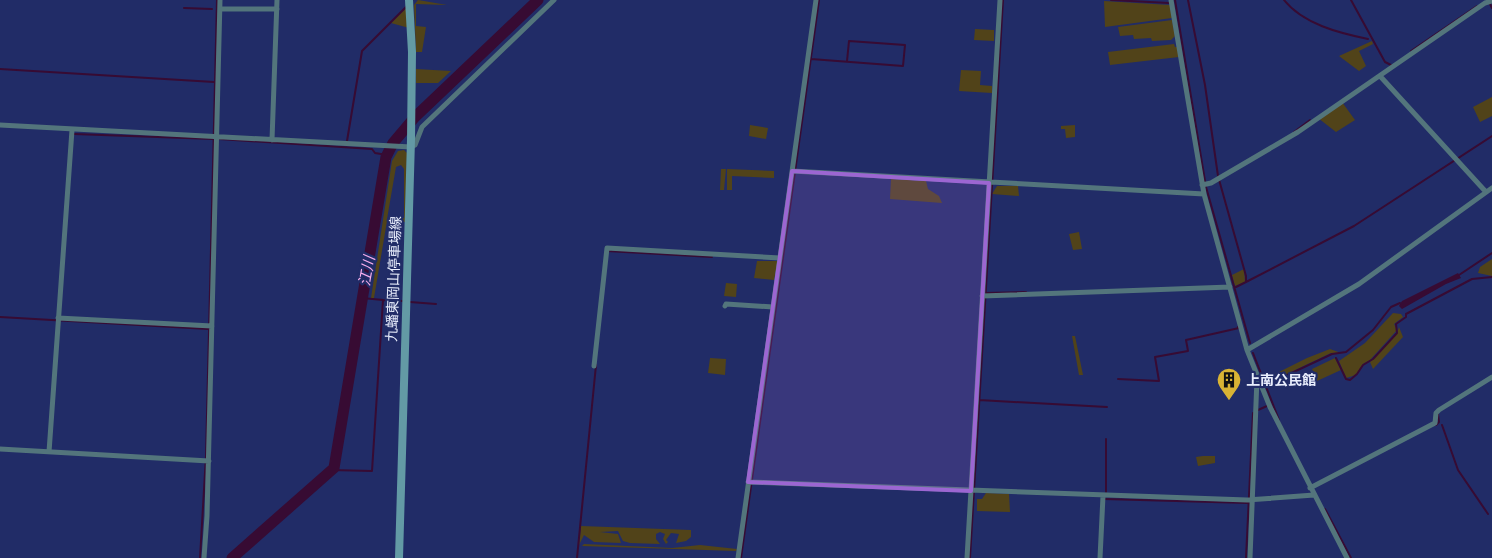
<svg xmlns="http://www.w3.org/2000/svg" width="1492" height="558" viewBox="0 0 1492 558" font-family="Rubik,'Noto Sans JP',sans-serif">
<rect width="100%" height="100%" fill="#212c67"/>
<path fill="#514319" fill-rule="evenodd" d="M418 0 447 5 416 4V26L426 27 422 52H416L414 5Z
M1104 1 1170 5 1172 18 1105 27Z
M407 7 409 28 391 23Z
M1172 20 1175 36 1171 40 1152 41 1151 38 1134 39 1133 35 1120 36 1118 27Z
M975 29 994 30V41L974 40Z
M1372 41 1373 44 1359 51 1366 66 1359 71 1339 56Z
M1174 44 1175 47H1178L1179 57 1110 65 1108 52Z
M416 69 451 71 438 83H416Z
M961 70 981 71 980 85 992 86V93L959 91Z
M1492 97V116L1480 122 1473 107Z
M1342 102 1355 120 1336 132 1318 118Z
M750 125 768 128 766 139 749 136Z
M1075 125V137L1066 138 1065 129H1061V126Z
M404 150 407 153 405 222 387 221 374 298H371L392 161 398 151ZM401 165 404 169V218L387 219 396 167Z
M721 169H726L724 190H720Z
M727 169 774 171V178L732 176V190H727Z
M891 179 926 181 928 189 939 196 942 203 890 199Z
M997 186H1018L1019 196 992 194Z
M1079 232 1082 249 1073 250 1069 234Z
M1492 259V276L1478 273 1480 267Z
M757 261H778L774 280 754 278Z
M1244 269 1245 282 1235 286 1232 275Z
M726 283 737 284 736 297 724 296Z
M1393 313 1401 314 1403 317 1394 324 1397 330 1370 360 1363 364 1356 375 1346 378 1339 361 1365 343Z
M1399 327 1403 337 1373 369 1370 362 1397 333Z
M1072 336H1075L1083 375H1079Z
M1330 349 1341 353H1331L1266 384 1263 380 1307 358Z
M710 358 726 359 725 375 708 373Z
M1335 358 1341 370 1317 381 1312 369Z
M1203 456H1215V463L1198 466 1196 457Z
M986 493 1009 494 1010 512 977 511V499H982Z
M581 526 691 530V537L686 541 676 543 679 534 671 533 666 540 668 542 666 544 663 539 665 534 660 532 656 534V539L660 544 630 543 623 541 618 531 600 532 618 534 621 543 594 542 584 535 579 545Z
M584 544 672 548 700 545 737 549 736 551 582 546Z"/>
<path fill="#370b33" d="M1458 273 1461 278 1446 284 1402 309 1399 306 1402 301Z"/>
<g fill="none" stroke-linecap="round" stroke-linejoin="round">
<path stroke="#370b33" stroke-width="2" d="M1111 0 1169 3
M1175 0 1206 187 1250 343
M1188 0 1205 85 1218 176 1246 276V282L1236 287
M1284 0C1303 24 1339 33 1368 39
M1351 0 1385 62 1391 65
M1489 2 1492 8
M184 8 212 9
M1411 51 1477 6
M811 59 903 66 905 45 849 41 847 61
M0 69 214 82
M1294 132 1310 120
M74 134 213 139
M219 139 372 149 375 153 387 155
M347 141 362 51 407 6
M607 251 712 257
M1459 275 1492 253
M1246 282 1354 226 1492 136
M985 293 1026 292
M383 300 402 301
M410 302 436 304
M0 317 208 329
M1253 353 1279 420
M1336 358 1346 379 1350 380 1357 374 1363 365 1373 359 1397 333 1396 324 1406 317V314L1472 279 1492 277
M1118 379 1159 381 1155 357 1188 351 1186 340 1239 328 1238 327
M1264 386 1332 354 1346 352 1373 330 1391 307 1400 303
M979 400 1107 407
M1258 410 1267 406
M1436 425 1439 422 1438 414
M1442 425 1458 470 1488 514
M1106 439V492
M331 470 372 471 383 300 362 298
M1104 499 1248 503
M1325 509 1351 558
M200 558 206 456 217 0
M577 558 596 365
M741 558 819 0
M970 558 1003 0
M1246 558 1253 413"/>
<path stroke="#370b33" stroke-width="11" d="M232 558 334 468 386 157 393 143 415 117 538 0"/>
<path stroke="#53757c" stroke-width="5" d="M1171 0 1204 194 1247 350 1270 407 1347 558
M220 9H277
M1380 76 1486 192
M0 125 411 147 415 145 422 127 554 0
M272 140 277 0
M792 171 1204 194
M1202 185 1211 183 1298 132 1485 3 1492 1
M982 296 1230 287
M725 306 726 304 773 307
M58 318 212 326
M1247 350 1359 284 1492 188
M594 366 607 248 780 258
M0 449 209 461
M49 452 72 130
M748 482 1247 500 1314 495
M1310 488 1435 423 1436 413 1439 410 1492 377
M204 558 207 516 220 0
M738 558 816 0
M967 558 1000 0
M1100 558 1103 496
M1250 558 1257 378"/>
<path stroke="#639aa5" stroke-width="8" d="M399 558 411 140 412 52 409 0"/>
</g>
<path fill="#9c66d2" fill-opacity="0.2" stroke="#9c66d2" stroke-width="4" stroke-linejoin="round" d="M792 171 989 183 971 491 748 482Z"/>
<defs>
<symbol id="building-pin" viewBox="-11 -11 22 30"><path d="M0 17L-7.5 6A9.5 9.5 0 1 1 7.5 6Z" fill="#d9b334" stroke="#212c67"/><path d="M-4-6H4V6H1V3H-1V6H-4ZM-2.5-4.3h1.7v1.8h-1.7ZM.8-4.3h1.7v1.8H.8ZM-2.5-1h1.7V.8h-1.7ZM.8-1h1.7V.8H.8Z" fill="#111"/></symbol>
</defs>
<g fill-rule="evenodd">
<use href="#building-pin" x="1215" y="366" width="28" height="38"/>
</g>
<g text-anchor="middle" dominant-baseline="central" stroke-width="4.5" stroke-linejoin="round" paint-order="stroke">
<g font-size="14" fill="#e9eefd" stroke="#212c67">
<text transform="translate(394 279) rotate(-88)">九蟠東岡山停車場線</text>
</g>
<g font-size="14" font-weight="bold" fill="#e9eefd" stroke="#212c67" text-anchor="start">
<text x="1246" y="380">上南公民館</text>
</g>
<g font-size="15" font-style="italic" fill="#f9afee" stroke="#212c67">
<text transform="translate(367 271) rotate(-80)">江川</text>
</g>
</g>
</svg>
